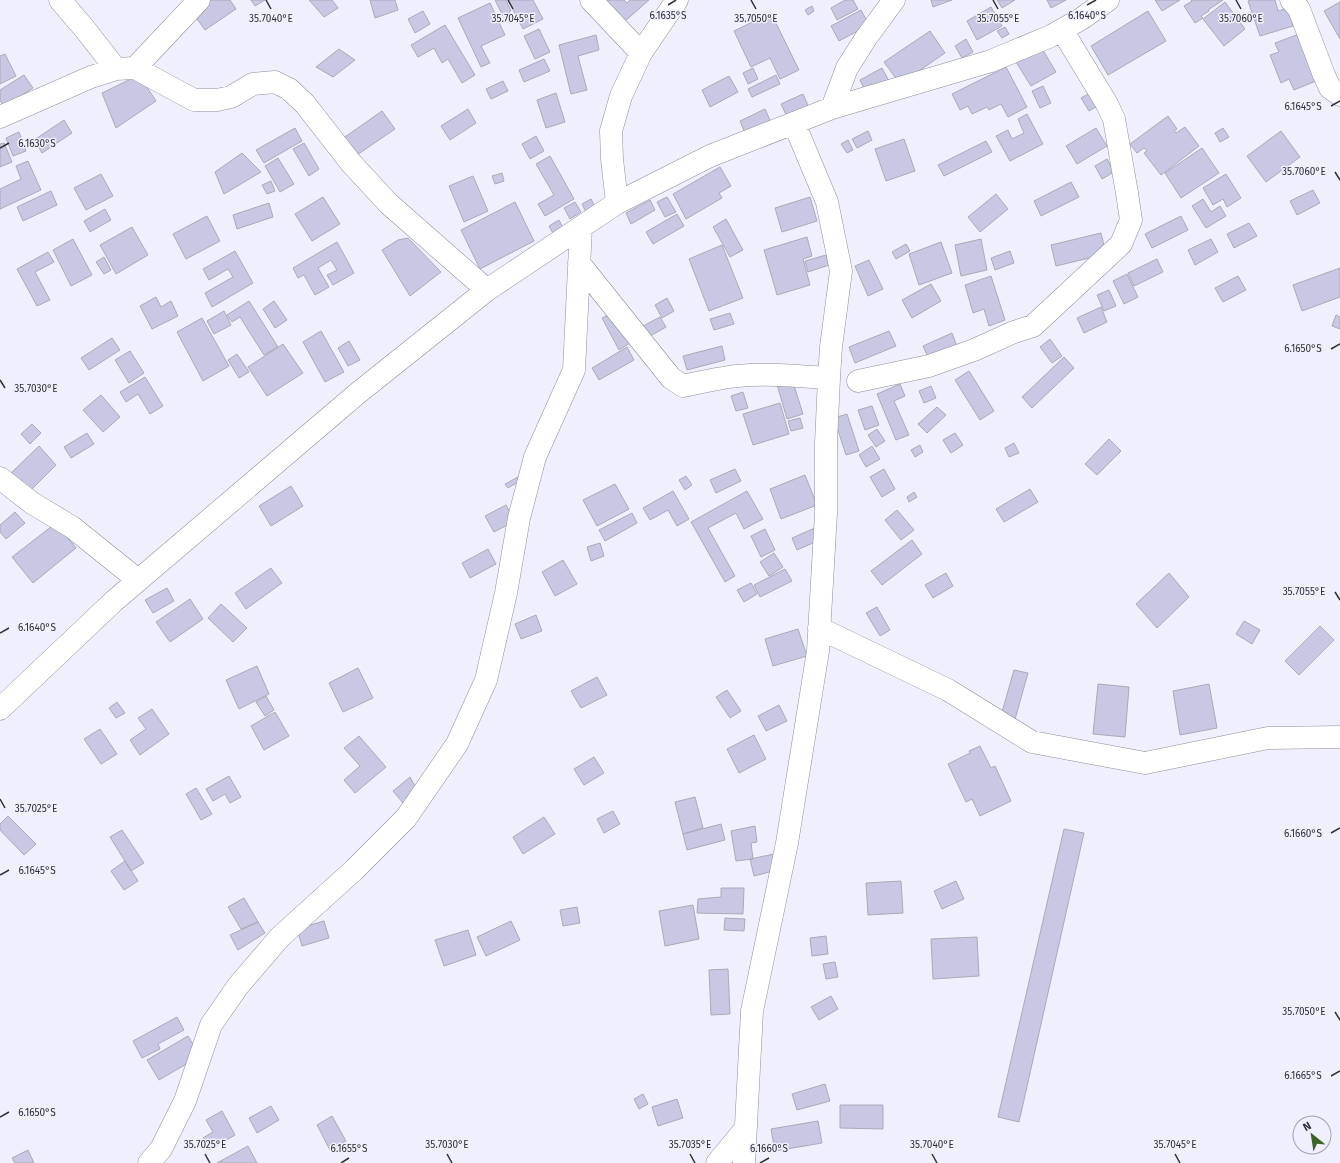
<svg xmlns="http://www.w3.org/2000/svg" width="1340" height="1163" viewBox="0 0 1340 1163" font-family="'Fira Sans',sans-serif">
<rect width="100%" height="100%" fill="#efeffe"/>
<path fill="#c8c7e4" stroke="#aaaab8" d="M209 0H230L236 9 205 30 192 12Z
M251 0H265L255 6Z
M309 0H332L338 8 324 17Z
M370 0H395L398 10 375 18Z
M495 0H506L511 11 503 16Z
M508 0H533L543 19 523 29Z
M604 0H624L627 3 630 0H649L624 22Z
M845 0H853L858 9 837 20 831 8Z
M931 0H952L933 7Z
M997 0H1015L1002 8Z
M1047 0H1066L1051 8Z
M1155 0H1180L1162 11Z
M1191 0H1223L1208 10 1209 11 1201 16 1203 18 1195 23 1184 6 1192 1Z
M1251 0H1275L1278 11 1288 8 1293 26 1260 36 1248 1Z
M1225 2 1245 29 1224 46 1203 19Z
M1340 2V39L1324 11Z
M490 3 505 35 481 46 490 63 481 67 458 18Z
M812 6 814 11 808 15 805 10Z
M991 7 1002 26 977 40 967 21Z
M861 10 869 25 839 41 831 26Z
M423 11 430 24 415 33 408 19Z
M1148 11 1166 41 1108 75 1091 46Z
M771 13 799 70 780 79 770 58 751 67 734 31Z
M445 25 475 75 462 83 448 59 442 63 434 48 418 57 411 45Z
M1005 27 1009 34 1002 38 997 31Z
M539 29 550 52 535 59 524 36Z
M930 31 945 53 900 84 884 62Z
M1302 33 1321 79 1294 90 1289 79 1281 83 1270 55 1279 52 1275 43Z
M596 35 599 50 578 56 587 90 571 94 559 45Z
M966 39 973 52 962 58 955 46Z
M1041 47 1056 72 1031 86 1016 62Z
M339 49 355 60 333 77 316 67Z
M5 54 16 76 0 84V56Z
M544 59 550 71 524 82 519 70Z
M1006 67 1027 107 1008 117 1001 104 989 110 987 107 972 114 968 106 960 110 952 94Z
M753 68 758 79 748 84 743 73Z
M882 68 889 81 866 93 860 80Z
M24 75 33 88 4 107 0 100V90Z
M139 75 156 101 116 128 102 93Z
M776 75 780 84 752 97 748 89Z
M729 76 738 92 710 107 702 90Z
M503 81 508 91 491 99 486 89Z
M1043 86 1051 103 1040 108 1032 91Z
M1094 91 1101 104 1089 111 1081 98Z
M556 93 565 122 546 128 537 100Z
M803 94 810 110 789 121 781 104Z
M468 109 476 123 450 140 441 126Z
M765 109 770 120 745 133 740 121Z
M382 111 395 129 354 157 342 139Z
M1027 114 1043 144 1010 161 996 136 1008 130 1012 139 1024 133 1018 119Z
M1168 116 1177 129 1174 131 1176 133 1185 127 1199 146 1161 175 1144 153 1147 151 1144 148 1137 153 1130 144Z
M64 120 72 133 42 153 34 140Z
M295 128 302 141 264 163 256 150Z
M1096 128 1107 146 1077 164 1066 146Z
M1223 128 1229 137 1220 142 1215 133Z
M868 131 872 140 857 148 852 139Z
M1281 131 1300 157 1266 182 1247 156Z
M19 132 26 151 13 156 6 138Z
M536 136 544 151 530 159 522 144Z
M904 139 915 171 886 181 875 149Z
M848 140 853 150 847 153 841 144Z
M986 141 992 152 944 176 938 165Z
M4 143 12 162 0 167V144Z
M304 143 319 169 309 176 293 149Z
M1202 148 1219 173 1181 198 1165 173Z
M242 153 261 172 224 194 215 172Z
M550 156 574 199 545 216 538 204 554 195 536 164Z
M278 158 294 184 280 192 265 166Z
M1107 159 1114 172 1102 179 1095 166Z
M28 161 41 190 0 209V189L21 179 16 166Z
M720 167 731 186 719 193 722 198 686 219 673 194Z
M502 173 504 181 495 184 492 176Z
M101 174 113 196 86 210 74 188Z
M1226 174 1241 198 1227 207 1223 199 1213 205 1203 188Z
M473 176 488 211 464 222 449 186Z
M271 181 275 191 267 194 262 185Z
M1071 182 1079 197 1041 216 1034 201Z
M1313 190 1320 203 1297 215 1290 201Z
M51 191 57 205 23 221 17 207Z
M996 194 1008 209 980 232 968 217Z
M323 197 340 224 312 241 295 214Z
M667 197 676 212 665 217 657 202Z
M810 197 817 221 782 232 775 208Z
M591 199 596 209 587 214 582 204Z
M1203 199 1211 212 1220 206 1226 216 1206 228 1192 206Z
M650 200 655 210 631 224 626 213Z
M515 202 534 241 480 269 461 230Z
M575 202 581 212 570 219 564 208Z
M269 203 273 217 237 229 233 215Z
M105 209 111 220 90 232 84 221Z
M677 214 684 226 653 244 646 232Z
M207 216 220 241 186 259 173 234Z
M1181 216 1188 230 1152 248 1145 234Z
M726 219 743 250 730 257 713 227Z
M559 220 564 230 554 235 549 226Z
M1249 223 1257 236 1234 248 1227 234Z
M132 227 148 255 116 274 100 245Z
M1101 233 1106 254 1056 266 1051 245Z
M807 237 812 256 803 259 810 285 777 295 764 250Z
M408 238 441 272 410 296 382 250 398 240Z
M73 239 92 275 71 286 53 250Z
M981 239 987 270 961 276 955 245Z
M1211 239 1218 252 1195 265 1188 250Z
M337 242 354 273 333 285 327 275 337 270 331 260 318 268 329 287 315 295 304 275 298 278 293 268Z
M941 242 952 273 919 285 909 254Z
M906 244 910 251 896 259 892 252Z
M722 245 743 298 709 311 689 259Z
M235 251 253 283 212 307 205 293 233 277 228 269 209 280 203 269Z
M1010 251 1014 263 995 270 991 258Z
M48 252 54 262 35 272 50 300 37 306 17 269Z
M826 255 829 265 808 272 805 261Z
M104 257 111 270 104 274 96 262Z
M1157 259 1163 272 1134 286 1128 273Z
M869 260 883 289 868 296 855 266Z
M1340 268V297L1302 311 1293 285Z
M1127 274 1138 297 1124 304 1113 281Z
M991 276 1005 320 989 326 984 309 973 313 965 285Z
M1238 276 1246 290 1223 302 1215 288Z
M931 284 941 301 912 318 902 300Z
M1109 290 1116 306 1104 311 1097 295Z
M156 297 161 307 171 301 178 316 152 329 140 306Z
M667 298 674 311 662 318 655 305Z
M249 301 278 347 264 355 240 317 232 322 227 315Z
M274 301 287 320 275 328 263 309Z
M1101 307 1107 322 1084 333 1077 318Z
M224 311 231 325 214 334 207 321Z
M614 312 630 343 619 350 602 318Z
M730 313 734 324 714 330 710 319Z
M1336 315 1340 317V329L1332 326Z
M660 317 666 327 645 339 639 328Z
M202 318 229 366 203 381 177 332Z
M321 331 344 372 325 382 303 342Z
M889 331 896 346 855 363 849 347Z
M952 333 958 349 930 361 923 346Z
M112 338 120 350 89 370 81 358Z
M1050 339 1062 356 1052 363 1040 347Z
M349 341 360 360 348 366 338 348Z
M283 344 303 373 267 396 248 367Z
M722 346 725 360 687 370 683 356Z
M627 347 634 360 599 380 592 368Z
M130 351 144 373 129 383 115 360Z
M237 354 249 372 239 378 228 360Z
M1064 357 1074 368 1032 408 1022 397Z
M969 371 994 411 980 420 955 380Z
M791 376 803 414 787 419 776 381Z
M145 377 163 406 150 414 138 394 126 402 120 392Z
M900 384 905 396 894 401 909 435 896 440 877 394Z
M931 386 936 398 924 403 919 391Z
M743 392 748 408 736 411 731 396Z
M101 395 120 417 103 432 83 410Z
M780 403 789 434 753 445 743 414Z
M872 406 879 425 865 430 858 410Z
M937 407 946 415 927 433 918 424Z
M847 414 859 451 846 455 834 418Z
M800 418 803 428 791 431 788 421Z
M32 424 41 433 30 444 21 434Z
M877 429 885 441 876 447 868 435Z
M87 433 94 444 71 458 64 447Z
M955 433 963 445 951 453 943 440Z
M1109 439 1121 451 1097 475 1085 464Z
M1014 443 1019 453 1009 457 1005 448Z
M920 445 923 452 915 457 911 450Z
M39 446 56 465 28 493 10 474Z
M872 446 880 459 866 467 859 455Z
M735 469 741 481 716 493 710 480Z
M884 469 895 489 882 497 870 477Z
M805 475 817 505 781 519 770 489Z
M686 476 692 485 685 490 679 480Z
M518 477 520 481 508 488 505 484Z
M615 484 629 509 597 526 583 500Z
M291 486 303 506 271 526 259 506Z
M1030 489 1038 502 1004 522 996 509Z
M673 491 689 519 677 526 668 510 650 520 643 508Z
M747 491 763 519 744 529 736 513 708 528 735 576 725 582 691 522Z
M914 492 917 497 909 502 907 497Z
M506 505 515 521 494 532 485 516Z
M897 510 914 530 901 540 885 520Z
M15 512 25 523 6 539 0 532V525Z
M632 513 637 523 605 541 599 530Z
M56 523 76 548 33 583 12 557Z
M817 527 822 539 797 550 792 538Z
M765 529 775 550 761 557 751 536Z
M912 540 922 554 882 585 871 571Z
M600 543 604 556 591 561 587 547Z
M488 549 496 564 470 578 462 563Z
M774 553 783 567 769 576 760 562Z
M563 560 577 584 555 596 542 572Z
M271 568 282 583 246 609 235 593Z
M785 569 792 581 760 597 754 585Z
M946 573 953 586 933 598 925 585Z
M1169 573 1189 597 1157 628 1136 604Z
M751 583 757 594 744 602 737 590Z
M167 588 174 601 153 613 145 600Z
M190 599 203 619 170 642 156 622Z
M221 604 247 628 233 642 208 618Z
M877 607 890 630 880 636 866 613Z
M536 615 542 631 521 639 515 624Z
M1244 621 1260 630 1252 644 1236 634Z
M1320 626 1334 640 1299 675 1285 661Z
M798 629 807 656 773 666 765 639Z
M257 666 269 694 239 709 226 680Z
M358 668 373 698 343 712 329 683Z
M1014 670 1028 673 1014 723 1000 719Z
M597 677 607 695 581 708 571 691Z
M1098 684 1129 687 1125 737 1093 734Z
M1209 684 1217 728 1180 735 1173 691Z
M727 690 741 711 730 718 716 697Z
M266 696 274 710 265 716 256 702Z
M117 702 125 713 116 718 109 708Z
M779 705 787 721 766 731 758 716Z
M152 709 169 734 140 755 130 740 146 729 138 718Z
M275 712 289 736 264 750 251 726Z
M100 729 117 754 101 764 84 739Z
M754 735 766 759 739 773 727 749Z
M359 736 386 767 355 793 344 780 360 766 344 748Z
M980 746 991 768 995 766 1011 801 980 816 972 799 966 802 948 764 970 753 969 751Z
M594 757 604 773 584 785 574 769Z
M229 776 241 797 230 803 225 794 213 801 206 789Z
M410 777 417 790 403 803 393 791Z
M196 788 212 814 201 820 186 794Z
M695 797 703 828 683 834 675 802Z
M613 811 620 824 604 833 597 819Z
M8 816 36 844 24 855 0 830V824Z
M544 817 555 834 523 854 513 837Z
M721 824 725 840 687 850 683 834Z
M755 826 757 842 751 843 753 859 736 861 731 831Z
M1064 829 1084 833 1019 1122 998 1117Z
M122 830 144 863 131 871 110 837Z
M774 854 777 870 754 876 750 859Z
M125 861 138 881 124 890 111 871Z
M901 881 903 913 868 915 866 883Z
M956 881 964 899 942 909 934 891Z
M721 888H744L743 914 697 913 698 899 721 897Z
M244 898 258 922 241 929 228 907Z
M693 905 699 939 665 946 659 911Z
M577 907 580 923 563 926 560 910Z
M725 918 745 919 744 931 724 930Z
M324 921 329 938 302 946 297 929Z
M511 921 520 940 486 956 477 937Z
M258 922 265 933 238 950 230 935Z
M468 930 476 955 444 966 435 940Z
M826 936 828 954 812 956 810 938Z
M977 937 979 976 933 979 931 939Z
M835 962 838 977 826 979 823 964Z
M728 969 730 1014 711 1015 709 970Z
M831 996 838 1009 819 1020 811 1007Z
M177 1017 184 1030 158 1044 160 1049 142 1058 133 1041Z
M188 1036 200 1056 159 1080 147 1060Z
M825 1084 830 1101 797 1110 792 1094Z
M643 1094 648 1104 639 1109 634 1099Z
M677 1099 683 1118 658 1126 652 1107Z
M840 1105H883V1129L840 1128Z
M271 1106 279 1120 257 1133 249 1118Z
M222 1111 235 1135 209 1150 203 1138 213 1132 206 1120Z
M332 1116 346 1141 330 1150 317 1125Z
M818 1121 822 1143 775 1151 771 1129Z
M248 1146 257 1163H217Z
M28 1150 34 1163H15L12 1158Z"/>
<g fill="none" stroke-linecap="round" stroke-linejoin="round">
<defs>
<path id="street" d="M60 0 84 28 116 69
M591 0 641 53
M1291 0 1299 9 1324 75 1330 88 1340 95
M135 68 199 0
M832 108 847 68 866 38 894 0
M0 117 91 77 116 69 135 68 194 100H217L231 97 253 84 275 82 289 89 305 104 351 163 389 204 487 290
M617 203 612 159 611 131 621 96 641 53 677 0
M579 263 671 378 683 386C701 382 719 378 737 376 768 373 799 376 829 378
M858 381 929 366 974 350 1014 332 1033 326 1121 244 1131 220 1127 193 1114 119 1107 104 1062 30
M0 478 32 503 72 527 138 580
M819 628 948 690 1032 742 1145 763 1268 738 1340 737
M0 709 114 601 358 393 487 290 617 203 710 156 832 108 991 61 1051 36 1081 19 1108 0
M149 1163 161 1149 185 1101 211 1025 238 986 280 937 354 870 406 818 457 744 486 680 506 593 519 518 535 457 574 370 581 227
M717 1163 746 1128
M744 1163 752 1011 787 843 818 651 826 513V443L829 378 831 347 841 271 827 202 794 123"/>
</defs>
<use href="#street" stroke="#8e8e9b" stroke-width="23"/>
<use href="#street" stroke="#fff" stroke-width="22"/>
</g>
<path fill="none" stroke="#303035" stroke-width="1.5" d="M266 0 271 9M508 0 513 9M751 0 756 9M993 0 998 9M1236 0 1241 9M668 5 676 0M1087 5 1096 0M1331 106 1340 101M0 148 9 143M1335 172 1340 180M1331 349 1340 344M0 380 5 388M1335 592 1340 600M0 633 9 628M0 799 5 808M1331 833 1340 828M0 875 9 870M1335 1012 1340 1020M1331 1076 1340 1071M0 1117 9 1112M205 1154 210 1163M447 1154 452 1163M690 1154 695 1163M932 1154 937 1163M1175 1154 1180 1163M341 1163 349 1158M760 1163 769 1158"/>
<g font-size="10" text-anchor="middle" fill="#303035" stroke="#efeffe" stroke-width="3" stroke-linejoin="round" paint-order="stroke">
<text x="1087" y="19">6.1640°S</text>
<text x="668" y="19">6.1635°S</text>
<text x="271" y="22">35.7040°E</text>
<text x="513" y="22">35.7045°E</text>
<text x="756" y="22">35.7050°E</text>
<text x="998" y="22">35.7055°E</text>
<text x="1241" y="22">35.7060°E</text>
<text x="1303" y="110">6.1645°S</text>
<text x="37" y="147">6.1630°S</text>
<text x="1304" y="175">35.7060°E</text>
<text x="1303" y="352">6.1650°S</text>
<text x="36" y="392">35.7030°E</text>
<text x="1304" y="595">35.7055°E</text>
<text x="37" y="631">6.1640°S</text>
<text x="36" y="812">35.7025°E</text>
<text x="1303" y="837">6.1660°S</text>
<text x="37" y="874">6.1645°S</text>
<text x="1304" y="1015">35.7050°E</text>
<text x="1303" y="1079">6.1665°S</text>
<text x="37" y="1116">6.1650°S</text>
<text x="205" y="1148">35.7025°E</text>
<text x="447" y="1148">35.7030°E</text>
<text x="690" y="1148">35.7035°E</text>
<text x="932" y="1148">35.7040°E</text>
<text x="1175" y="1148">35.7045°E</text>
<text x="349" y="1152">6.1655°S</text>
<text x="769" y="1152">6.1660°S</text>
</g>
<g transform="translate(1312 1135) rotate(330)"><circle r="19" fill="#efeffe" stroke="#a3a3ae"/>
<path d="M0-3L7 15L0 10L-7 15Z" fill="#3a6421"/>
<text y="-6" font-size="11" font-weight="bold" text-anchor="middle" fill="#303035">N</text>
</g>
</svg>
